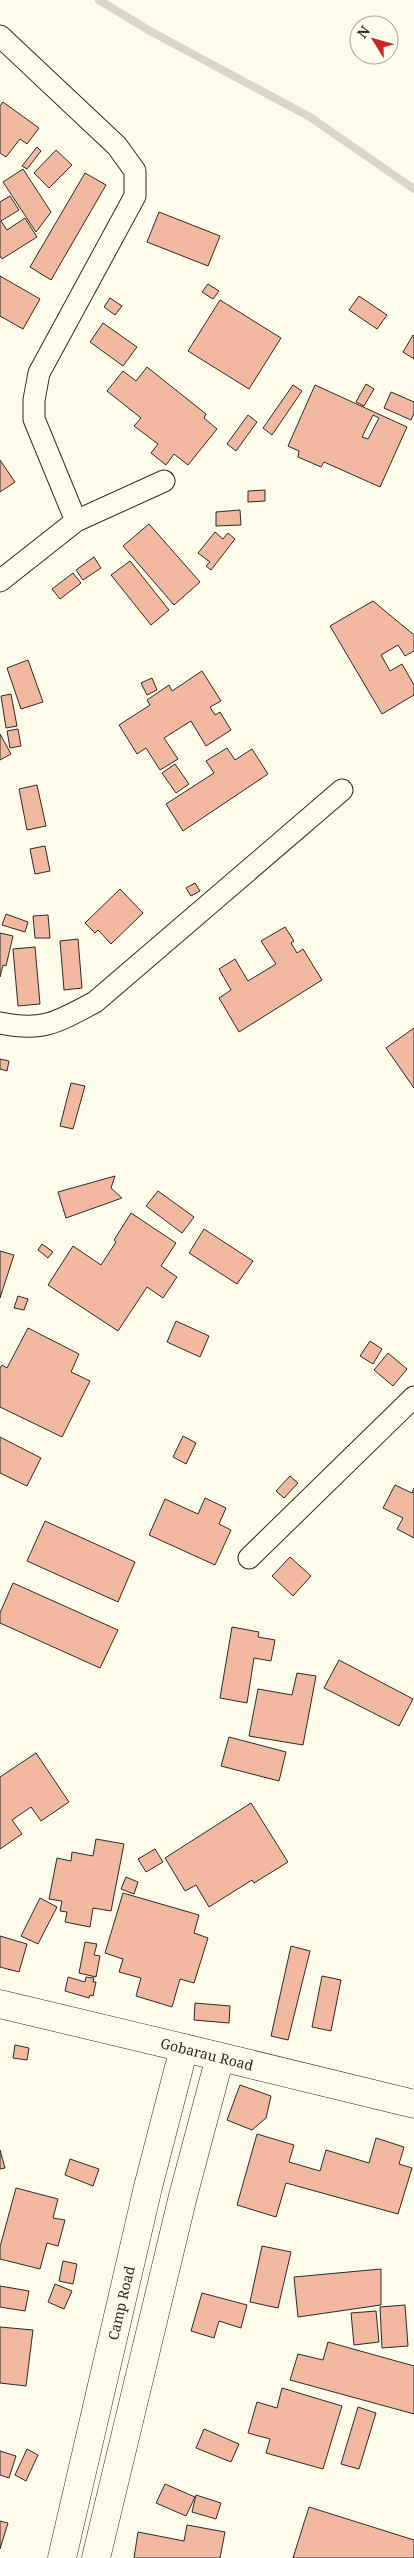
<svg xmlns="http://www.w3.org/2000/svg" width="414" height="2558" viewBox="0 0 414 2558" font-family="'Noto Serif',serif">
<rect width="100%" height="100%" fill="#fdfbea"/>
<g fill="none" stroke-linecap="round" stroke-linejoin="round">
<path stroke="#d8d7c9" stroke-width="8" d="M99 0 150 31 310 117 414 189"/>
</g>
<path fill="#f2b8a0" stroke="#2b2b2b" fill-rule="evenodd" d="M3 102 39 128 27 144 20 139 6 157 0 153V106Z
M37 147 41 151 27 169 22 166Z
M56 150 72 165 49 188 34 173Z
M23 169 51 212 36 232 3 182Z
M85 173 106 185 51 280 30 267Z
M10 196 19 210 1 221 7 230 25 218 37 237 2 259 0 256V202Z
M159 212 220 236 208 266 147 242Z
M0 276 40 299 23 329 0 316Z
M208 284 219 291 213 299 202 292Z
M359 296 387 315 377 329 349 310Z
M110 298 122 306 115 315 104 307Z
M220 300 281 338 249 389 188 351Z
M103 323 137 347 123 366 90 342Z
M413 335 414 336V359L403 352Z
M147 367 206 414 204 418 217 429 188 465 174 454 166 465 151 453 158 444 134 426 141 418 107 391 123 371 136 381Z
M366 384 374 389 364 406 356 402Z
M293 385 302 391 272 435 263 428Z
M315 385 407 427 380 487 324 462 321 467 298 457 299 451 288 446ZM373 415 379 418 368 439 362 437Z
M391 392 414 402V413L411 420 384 408Z
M248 415 257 422 236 451 227 444Z
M0 460 15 482 0 492Z
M265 490V501L248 502V491Z
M240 510 241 525 216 526V512Z
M149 524 200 582 174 605 123 546Z
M215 532 223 539 228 533 235 539 211 570 206 566 210 562 198 553Z
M94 557 101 568 83 580 76 570Z
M130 561 169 610 151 625 111 575Z
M73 573 81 583 60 599 52 589Z
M373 601 414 635V651L405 656 398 645 381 655 390 671 402 664 414 685V695L382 714 330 626Z
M28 660 43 702 21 709 7 668Z
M202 671 221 701 210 707 215 715 220 712 231 730 206 746 191 721 164 738 178 759 160 770 146 748 137 754 119 725 150 705 147 700 169 685 172 691Z
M152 678 157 690 147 695 141 683Z
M11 694 17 726 6 728 1 696Z
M18 729 21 746 10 748 7 731Z
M0 734 11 754 0 760Z
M227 748 235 760 252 749 268 774 183 831 166 804 214 773 206 761Z
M175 764 189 784 176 793 162 773Z
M37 785 46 826 27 830 19 789Z
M45 846 50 871 35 874 30 849Z
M195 883 200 891 191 896 186 888Z
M120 889 143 913 111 944 98 930 95 933 85 923Z
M6 914 28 922 25 932 2 925Z
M48 915 50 938H35L33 916Z
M285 927 294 941 291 943 297 953 303 949 322 980 239 1032 219 998 231 990 219 969 235 959 248 981 276 964 261 941Z
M0 933 13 936 6 966 3 965 0 977Z
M78 939 82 988 64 990 60 941Z
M35 947 40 1004 18 1006 13 949Z
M414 1028V1088L386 1048Z
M0 1059 9 1061 7 1071 0 1069Z
M71 1083 85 1086 73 1129 60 1126Z
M115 1176 111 1188 122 1198 66 1218 58 1192Z
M158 1191 194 1217 182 1233 146 1206Z
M131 1213 176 1243 161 1266 177 1277 163 1298 147 1287 118 1331 48 1285 73 1246 101 1265 116 1242 114 1240Z
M204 1229 253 1261 237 1284 189 1253Z
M42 1244 53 1252 48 1258 38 1250Z
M0 1251 14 1255 0 1298Z
M18 1296 28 1299 24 1310 14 1308Z
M176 1321 209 1336 200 1357 167 1342Z
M28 1328 79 1354 71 1372 90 1381 62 1437 0 1407V1368L2 1365 7 1368Z
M370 1341 382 1349 373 1364 360 1356Z
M388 1353 407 1369 393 1386 374 1370Z
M183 1436 196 1443 186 1464 173 1457Z
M0 1437 41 1458 27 1486 0 1473Z
M290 1476 298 1483 284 1498 276 1491Z
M395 1485 412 1493 414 1488V1538L397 1529 403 1518 383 1508Z
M205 1498 226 1508 219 1524 231 1530 215 1565 149 1535 165 1499 198 1514Z
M45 1521 135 1562 118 1602 27 1561Z
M290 1557 311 1576 293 1596 272 1576Z
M13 1583 118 1630 100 1668 0 1623V1613Z
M232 1627 259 1632 258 1637 275 1640 271 1661 254 1658 247 1703 220 1698Z
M339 1660 413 1699 399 1726 324 1688Z
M297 1673 316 1676 303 1745 249 1736 258 1689 292 1695Z
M229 1737 286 1752 279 1781 221 1766Z
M36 1753 69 1802 41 1821 31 1807 12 1820 22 1834 0 1849V1777Z
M251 1803 288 1862 254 1883 252 1880 209 1907 196 1885 185 1891 165 1858Z
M96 1839 124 1844 111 1911 93 1908 90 1927 65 1922 67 1912 60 1911 62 1901 49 1899 57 1858 71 1861 72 1852 93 1856Z
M155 1849 163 1862 146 1872 138 1859Z
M126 1877 138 1882 134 1894 121 1889Z
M123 1893 199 1915 194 1933 208 1938 194 1983 180 1979 172 2007 136 1996 141 1978 119 1972 123 1959 105 1953Z
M40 1898 57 1907 38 1944 21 1936Z
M0 1936 27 1944 19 1972 0 1967Z
M85 1942 97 1944 94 1955 100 1956 96 1977 79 1973Z
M291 1946 310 1951 288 2040 271 2036Z
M322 1976 341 1980 331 2031 312 2027Z
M68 1977 85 1982 86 1977 94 1978 93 1982H96L93 1996 90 1995 89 1998 65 1991Z
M195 2003 230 2006 229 2023 194 2020Z
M15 2045 29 2048 27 2060 13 2058Z
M240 2085 271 2096 266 2118 252 2130 227 2120Z
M257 2134 294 2145 289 2162 320 2171 326 2150 369 2163 376 2138 404 2147 399 2164 412 2168 398 2214 286 2183 276 2217 237 2205Z
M0 2150 5 2168 0 2169Z
M70 2159 99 2169 93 2186 65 2175Z
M16 2188 58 2199 53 2218 65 2220 58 2246 47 2243 40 2269 0 2259V2247Z
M262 2246 291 2252 278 2308 250 2302Z
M63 2261 77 2264 73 2284 59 2281Z
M381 2269V2305L298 2317 294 2277Z
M55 2284 72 2291 64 2309 48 2302Z
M0 2286 29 2291 25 2311 0 2307Z
M202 2293 247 2305 241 2328 219 2321 214 2338 191 2331Z
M405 2305 408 2346 382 2348 380 2307Z
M376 2311 379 2342 354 2345 351 2313Z
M0 2327 33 2330 26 2386 0 2383Z
M328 2342 414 2366V2414L290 2380 298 2354 323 2360Z
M282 2388 342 2406 323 2469 266 2453 270 2439 248 2433 257 2402 277 2408Z
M358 2407 376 2413 359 2469 341 2464Z
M204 2429 239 2444 231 2462 196 2448Z
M27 2449 38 2455 26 2481 15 2475Z
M0 2451 16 2456 9 2478 0 2475Z
M165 2484 195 2497 186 2516 156 2503Z
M196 2495 221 2503 216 2519 192 2512Z
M309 2507 414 2540V2558H293Z
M0 2521 8 2523 0 2549Z
M187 2525 225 2532 220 2558H134L138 2532 184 2541Z"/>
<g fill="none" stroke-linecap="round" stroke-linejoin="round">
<defs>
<path id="street" d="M0 36 117 146 135 171V196L39 373 34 400V419L76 521
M0 581 76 521 164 481
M0 1023C44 1032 57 1022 95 1002L342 790
M249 1558 414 1397"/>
<path id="secondary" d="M0 2004 184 2048"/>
<path id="primary" d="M62 2558 148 2187 184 2048 414 2104
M96 2558 183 2196 220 2057"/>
</defs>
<use href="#street" stroke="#2b2b2b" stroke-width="23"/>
<use href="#secondary" stroke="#2b2b2b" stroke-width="29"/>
<use href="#primary" stroke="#2b2b2b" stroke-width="29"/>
<use href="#street" stroke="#fdfbea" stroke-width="21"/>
<use href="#secondary" stroke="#fdfbea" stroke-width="28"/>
<use href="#primary" stroke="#fdfbea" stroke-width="28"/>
</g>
<g text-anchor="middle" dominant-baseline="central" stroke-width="4" stroke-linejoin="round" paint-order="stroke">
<g font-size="14" fill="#2b2b2b" stroke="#fdfbea">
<text transform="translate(207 2054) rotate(14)">Gobarau Road</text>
<text transform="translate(121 2303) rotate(-77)">Camp Road</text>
</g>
</g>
<g transform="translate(374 40) rotate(307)"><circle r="24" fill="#fdfbea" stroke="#a9a89e"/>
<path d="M0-4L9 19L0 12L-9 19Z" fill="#c62828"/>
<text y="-8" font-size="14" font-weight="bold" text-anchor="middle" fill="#2b2b2b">N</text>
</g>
</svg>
